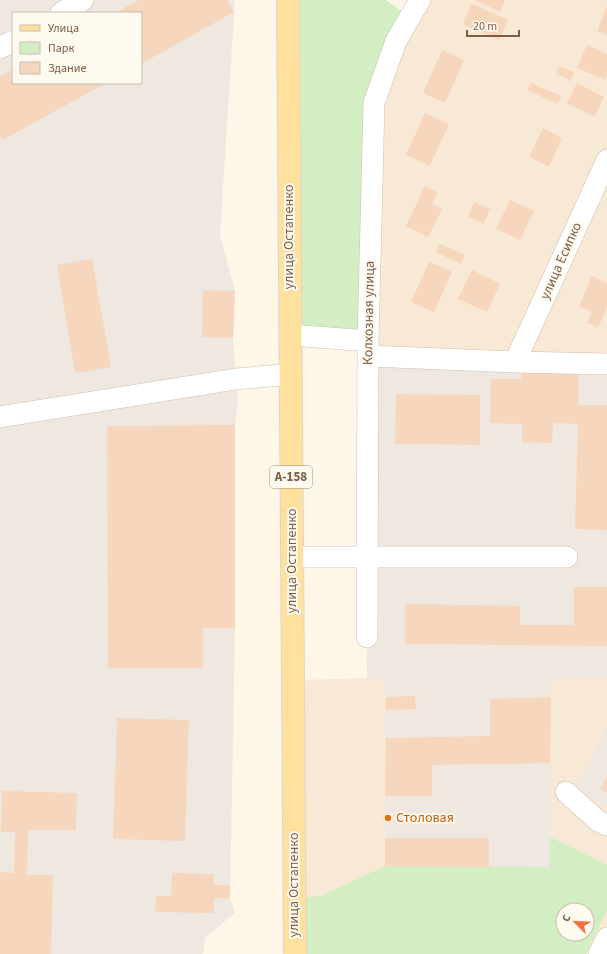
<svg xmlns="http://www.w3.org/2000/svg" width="607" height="954" viewBox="0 0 607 954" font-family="'Source Sans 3',sans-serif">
<rect width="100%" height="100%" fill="#fef6e7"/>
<path fill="#f7e9d5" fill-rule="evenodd" d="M420 0H607V364L368 356 374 103Z
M386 678H607V954H295L293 680ZM563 910H587V934H563Z"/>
<path fill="#efe8e1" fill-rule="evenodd" d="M0 0H235L220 235 235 291 233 338 238 400 235 425V628L230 898 235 913 205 938 203 954H0ZM13 13H141V83H13Z
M368 356 607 364V678L551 679 550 867 385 866 386 679 367 680Z
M607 726V806L577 791Z"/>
<path fill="#d3eec3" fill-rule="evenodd" d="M288 0H386L410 17 374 103 368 341 290 335Z
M550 837 607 865V911L586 954H303V898L323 895 385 866 550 867ZM563 910H587V934H563Z"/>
<path fill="#f6d6bc" d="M138 0H227L234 12 141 64V13H115Z
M475 0H505L500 12Z
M472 4 508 20 499 40 463 24Z
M607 6V35L597 31Z
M587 45 607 54V75L605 80 577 68Z
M442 50 464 60 445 103 423 93Z
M559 66 574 72 571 80 556 74Z
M13 69V83H106L3 140 0 134V77Z
M531 83 561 96 558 104 527 90Z
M577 83 604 97 595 117 567 103Z
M425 113 449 124 430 166 406 155Z
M543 128 562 138 549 167 529 157Z
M425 186 438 192 432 204 442 209 428 237 406 226Z
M510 200 534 211 520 240 496 229Z
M474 202 490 209 484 224 468 217Z
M440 244 465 255 461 264 436 252Z
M92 259 111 367 75 373 57 265Z
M429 262 452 272 434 312 411 302Z
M472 270 500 284 487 312 458 299Z
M592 276 607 283V307L598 328 587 323 592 312 579 306Z
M203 290 235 291 233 338 202 337Z
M521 368 579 369 578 405H607V530L575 529 578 424 553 423 552 443 522 442V424L490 423 491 379H521Z
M396 394 480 395V445L395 444Z
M235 425V628H203V668H108L107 426Z
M574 587H607V646L405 644V604L520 606V625H574Z
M415 696 416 709 386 710V697Z
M551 697 550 763 432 765V796H385L386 738 490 736V699Z
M117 718 189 720 185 841 113 839Z
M607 776V793L600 790Z
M2 791 77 793 76 830H28L27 875H53L51 954H0V872L14 873 15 832H1Z
M385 838H489V867L385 866Z
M172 873 214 874V885H230V898H214V913L155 912 156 896H171Z"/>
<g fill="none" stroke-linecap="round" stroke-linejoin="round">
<defs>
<path id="minor" d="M61 13 83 0
M0 48 13 41
M290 335 368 341
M368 356 515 362 607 364
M515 362 607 160
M0 417 236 379 291 374
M292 557H567
M367 637 368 341 374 103 396 41 420 0
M566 792 598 821 607 825
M599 954 607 938"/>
<path id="major" d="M288 0 295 954"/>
</defs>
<use href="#minor" stroke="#d2beab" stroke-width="22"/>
<use href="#major" stroke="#ddd5cf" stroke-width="24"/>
<use href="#minor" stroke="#fff" stroke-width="21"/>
<use href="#major" stroke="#ffe09d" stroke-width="22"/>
</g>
<circle fill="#e8710a" stroke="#fffaef" stroke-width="1.5" cx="388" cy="818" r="4"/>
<g text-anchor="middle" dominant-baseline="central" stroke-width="4" stroke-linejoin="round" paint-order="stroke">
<rect fill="#fffaef" stroke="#a38c7a" stroke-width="1" x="270" y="466" width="42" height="22" rx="3"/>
<g font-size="13" font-weight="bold" fill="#7b5d48">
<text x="291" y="477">А-158</text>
</g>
<g font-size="14" fill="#7b5d48" stroke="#fffaef">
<text transform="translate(289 237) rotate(-90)">улица Остапенко</text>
<text transform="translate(561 261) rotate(-66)">улица Есипко</text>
<text transform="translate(369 313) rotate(-89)">Колхозная улица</text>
<text transform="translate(292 561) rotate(-90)">улица Остапенко</text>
<text transform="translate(294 885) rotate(-90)">улица Остапенко</text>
</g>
<g font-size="14" fill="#c56008" stroke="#fffaef" text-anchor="start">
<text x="396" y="818">Столовая</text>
</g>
</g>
<rect x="12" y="12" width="130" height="72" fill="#fffaef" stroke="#cabbac"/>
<rect x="20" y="25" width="20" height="6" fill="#ffe09d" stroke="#cabbac"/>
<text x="48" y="32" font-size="12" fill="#7b5d48">Улица</text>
<rect x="20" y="42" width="20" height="12" fill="#d3eec3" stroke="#cabbac"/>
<text x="48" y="52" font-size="12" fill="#7b5d48">Парк</text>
<rect x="20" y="62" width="20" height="12" fill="#f6d6bc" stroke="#cabbac"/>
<text x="48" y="72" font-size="12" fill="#7b5d48">Здание</text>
<g transform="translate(575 922) rotate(294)"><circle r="19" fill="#fffaef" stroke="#cabbac"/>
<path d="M0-3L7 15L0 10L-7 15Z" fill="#f37242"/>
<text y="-6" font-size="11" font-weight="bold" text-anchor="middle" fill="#7b5d48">С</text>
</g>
<path d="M467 30v6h52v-6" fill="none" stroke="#7b5d48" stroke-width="2"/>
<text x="473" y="30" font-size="12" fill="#7b5d48" stroke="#fffaef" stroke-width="3" paint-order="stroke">20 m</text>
</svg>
